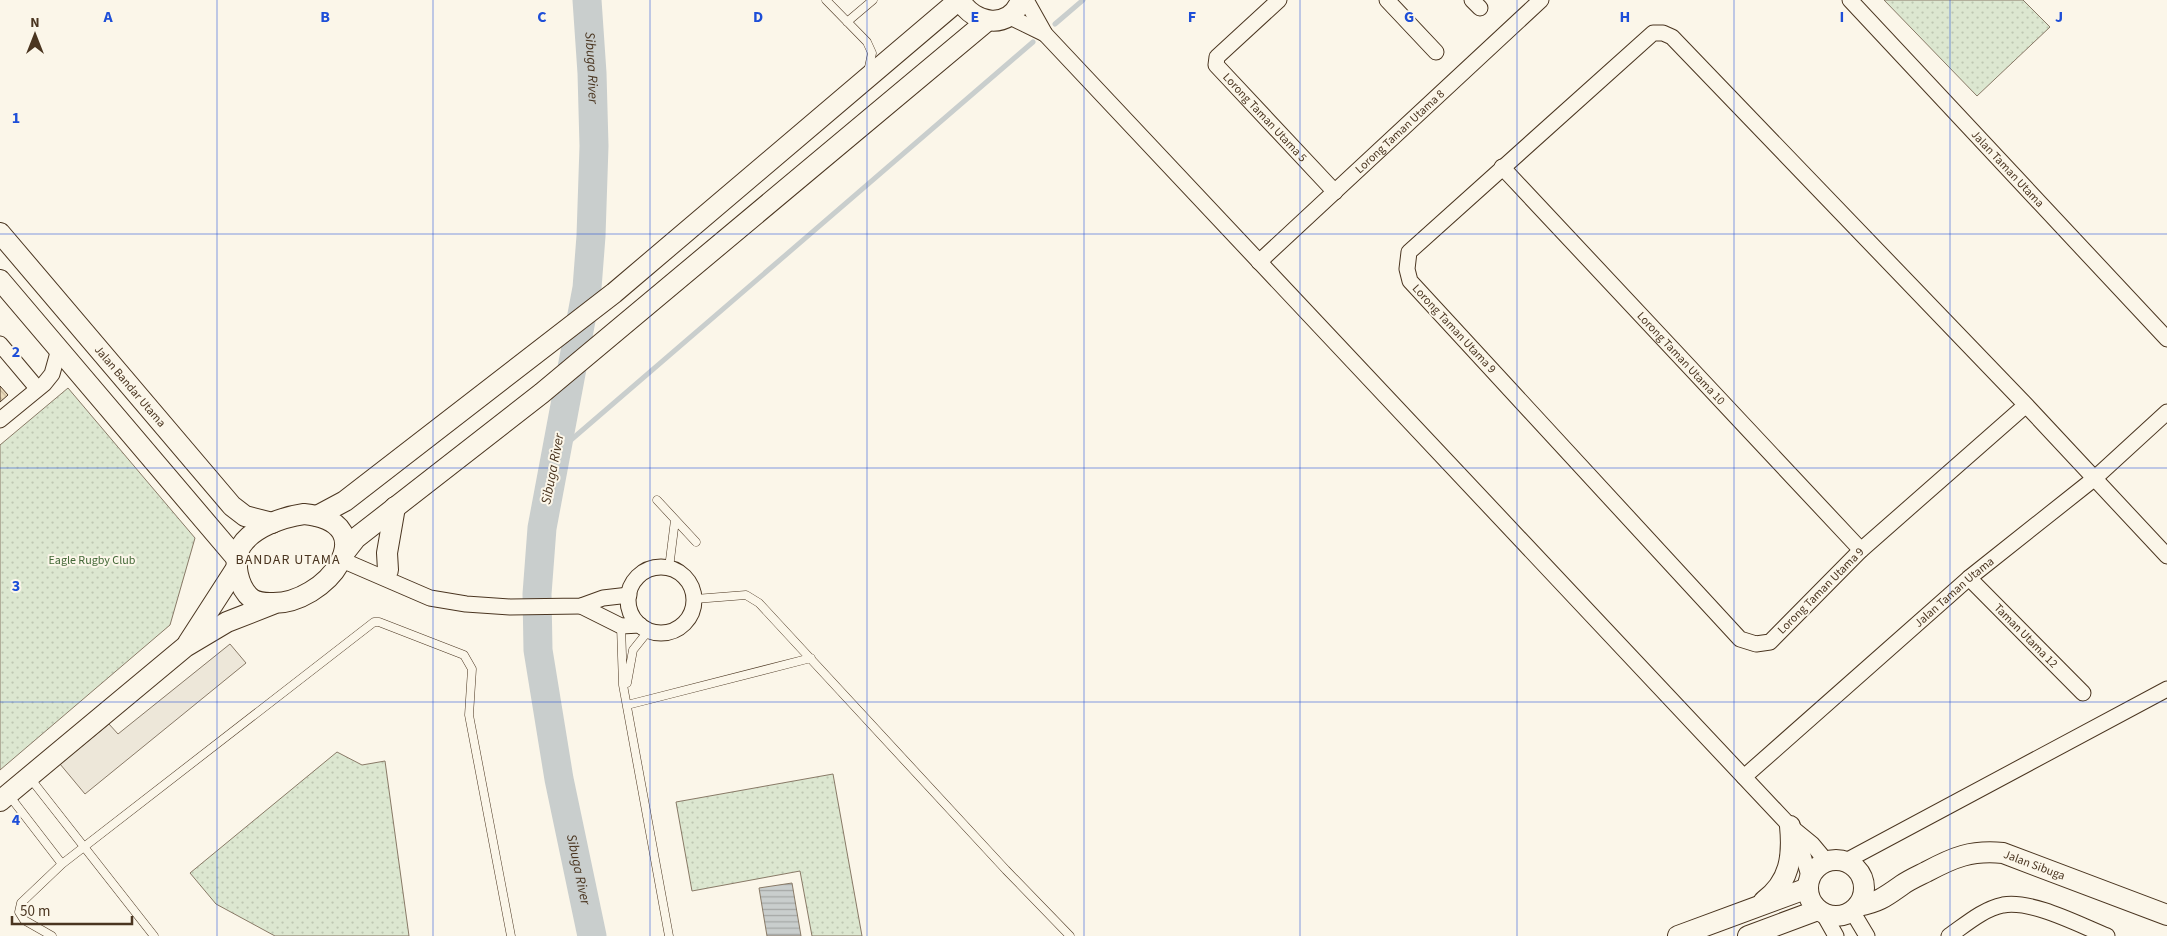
<svg xmlns="http://www.w3.org/2000/svg" width="2167" height="936" viewBox="0 0 2167 936" font-family="'Source Sans 3',sans-serif">
<defs>
<pattern id="park-dots" width="8" height="8" patternUnits="userSpaceOnUse" patternTransform="scale(1.25)"><rect width="8" height="8" fill="#dce7d0"/><path d="M2 2h.1M6 6h.1" fill="none" stroke="#bec7b2" stroke-width="1.8" stroke-linecap="round"/></pattern>
<pattern id="water-rules" width="6" height="5" patternUnits="userSpaceOnUse" patternTransform="scale(1.25)"><rect width="6" height="5" fill="#c9cecd"/><path d="M0 2.5h6" fill="none" stroke="#a5a8a6"/></pattern>
<pattern id="building-back-hatch" width="6" height="6" patternUnits="userSpaceOnUse" patternTransform="scale(1.25)"><rect width="6" height="6" fill="#ecdcbc"/><path d="M-1 5l2 2M0 0l6 6M5-1l2 2" fill="none" stroke="#ccbda1"/></pattern>
</defs>
<rect width="100%" height="100%" fill="#fbf6e9"/>
<path fill="url(#park-dots)" stroke="#887966" d="M1884 0H2023L2050 27 1977 96Z
M68 388 195 538 170 625 0 770V445Z
M337 752 362 765 385 761 409 936H275L216 904 190 873Z
M833 774 862 936H812L800 871 692 891 676 802Z"/>
<path fill="#ede7d9" stroke="#887966" d="M230 644 246 663 85 794 60 764 109 724 118 734Z"/>
<path fill="url(#water-rules)" stroke="#887966" d="M792 883 801 936H767L759 888Z"/>
<g fill="none" stroke-linecap="round" stroke-linejoin="round">
<path stroke="#c9cecd" stroke-width="5" d="M1055 24 1083 0
M557 452 1033 42"/>
<path stroke="#c9cecd" stroke-width="29" id="s1" d="M587 0 592 73 594 146 591 236 587 288 542 528 537 594 538 650 559 779 592 936"/>
</g>
<path fill="url(#building-back-hatch)" stroke="#4a3520" d="M0 386 8 395 0 402Z"/>
<g fill="none" stroke-linecap="round" stroke-linejoin="round">
<defs>
<path id="lane" d="M826 0 867 42 872 53 868 72
M847 22 873 0
M657 500 696 542
M669 568 675 520
M695 599 746 595 759 603 1006 870 1070 936
M621 626 623 685 669 936
M627 683 633 650 649 630
M627 705 811 658
M30 778 154 936
M8 794 62 864
M52 936 24 920 19 912 21 903 62 864 374 622H379L464 655 472 669 469 715 511 936"/>
<g id="street">
<path d="M1026 0 1045 34 1790 826 1812 844 1827 862"/>
<path id="s2" d="M1279 0 1217 57 1216 65 1335 192"/>
<path d="M1387 0 1436 52"/>
<path d="M1472 0 1480 8"/>
<path id="s3" d="M1850 0 2167 339"/>
<path d="M1008 16 1045 34"/>
<path id="s4" d="M1502 167 1861 550"/>
<path id="s5" d="M1259 262 1541 0"/>
<path d="M0 344 37 388"/>
<path d="M2026 405 1861 550 1770 642 1756 644 1740 639 1410 281 1407 269 1409 252 1653 33H1663L1672 37 2026 405 2167 556"/>
<path d="M0 420 44 384 52 374 59 349"/>
<path d="M342 560 430 598 466 604 510 607 581 606 603 598 629 595"/>
<circle cx="661" cy="600" r="33"/>
<path id="s6" d="M1969 578 2083 693"/>
<path d="M581 606 621 626 640 625"/>
<path id="s7" d="M1744 777 1969 578 2095 478 2167 412"/>
<path d="M1796 832 1810 879"/>
<path d="M1844 862 2167 689"/>
<path d="M1852 911 1867 936"/>
<path d="M1823 913 1836 936"/>
<path d="M1949 936C1965 925 1983 909 2003 905 2033 900 2079 925 2107 936"/>
</g>
<g id="secondary">
<path d="M960 0C974 25 1010 30 1021 0"/>
<path id="s8" d="M0 233 232 506 245 516 272 523"/>
<path d="M0 280 237 559"/>
<path d="M304 514C388 523 326 606 270 603 264 603 257 602 252 599 238 588 232 561 241 546 253 527 283 517 304 514Z"/>
<path d="M317 516 345 501 614 293 959 0"/>
<path d="M345 552 356 538 542 393 987 21"/>
<path d="M388 570 387 553 395 507"/>
<path d="M188 643 237 567"/>
<path d="M0 801 185 647 227 622 273 604"/>
<circle cx="1836" cy="888" r="28"/>
<path d="M1764 901C1790 882 1793 856 1790 826"/>
<path id="s9" d="M1858 906C1879 902 1885 897 1902 885 1909 880 1918 876 1926 872 1954 857 1971 850 2003 853L2167 915"/>
<path d="M1678 936 1808 888"/>
<path d="M1748 936 1818 910"/>
</g>
</defs>
<use href="#lane" stroke="#4a3520" stroke-width="9"/>
<use href="#street" stroke="#4a3520" stroke-width="17"/>
<use href="#secondary" stroke="#4a3520" stroke-width="22"/>
<use href="#lane" stroke="#fbf6e9" stroke-width="8"/>
<use href="#street" stroke="#fbf6e9" stroke-width="15"/>
<use href="#secondary" stroke="#fbf6e9" stroke-width="20"/>
</g>
<path fill="none" stroke="#1d4ed8" stroke-width="1" stroke-opacity="0.55" d="M217 0V936M433 0V936M650 0V936M867 0V936M1084 0V936M1300 0V936M1517 0V936M1734 0V936M1950 0V936M0 234H2167M0 468H2167M0 702H2167"/>
<g text-anchor="middle" dominant-baseline="central" stroke-width="4" stroke-linejoin="round" paint-order="stroke">
<g font-size="12" fill="#4a3520" stroke="#fbf6e9">
<text stroke="none"><textPath href="#s2" startOffset="164">Lorong Taman Utama 5</textPath></text>
<text stroke="none"><textPath href="#s5" startOffset="192">Lorong Taman Utama 8</textPath></text>
<text stroke="none"><textPath href="#s3" startOffset="231">Jalan Taman Utama</textPath></text>
<text transform="translate(1454 329) rotate(47)">Lorong Taman Utama 9</text>
<text stroke="none"><textPath href="#s4" startOffset="262">Lorong Taman Utama 10</textPath></text>
<text stroke="none"><textPath href="#s8" startOffset="201">Jalan Bandar Utama</textPath></text>
<text transform="translate(1821 591) rotate(-45)">Lorong Taman Utama 9</text>
<text stroke="none"><textPath href="#s7" startOffset="280">Jalan Taman Utama</textPath></text>
<text stroke="none"><textPath href="#s6" startOffset="81">Taman Utama 12</textPath></text>
<text stroke="none"><textPath href="#s9" startOffset="191">Jalan Sibuga</textPath></text>
</g>
<g font-size="12" fill="#436837" stroke="#fbf6e9">
<text x="92" y="560">Eagle Rugby Club</text>
</g>
<g font-size="14" font-style="italic" fill="#4a3520" stroke="#fbf6e9">
<text stroke="none"><textPath href="#s1" startOffset="68">Sibuga River</textPath></text>
<text transform="translate(553 469) rotate(-79)">Sibuga River</text>
<text stroke="none"><textPath href="#s1" startOffset="878">Sibuga River</textPath></text>
</g>
<g font-size="14" letter-spacing="1" fill="#4a3520" stroke="#fbf6e9">
<text x="288" y="560">BANDAR UTAMA</text>
</g>
</g>
<g font-size="16" text-anchor="middle" font-weight="bold" fill="#1d4ed8" stroke="#fbf6e9" stroke-width="4" stroke-linejoin="round" paint-order="stroke">
<text x="108" y="22">A</text>
<text x="325" y="22">B</text>
<text x="542" y="22">C</text>
<text x="758" y="22">D</text>
<text x="975" y="22">E</text>
<text x="1192" y="22">F</text>
<text x="1409" y="22">G</text>
<text x="1625" y="22">H</text>
<text x="1842" y="22">I</text>
<text x="2059" y="22">J</text>
<text x="16" y="123">1</text>
<text x="16" y="357">2</text>
<text x="16" y="591">3</text>
<text x="16" y="825">4</text>
</g>
<g transform="translate(35 35)" stroke="#fbf6e9" stroke-width="4" paint-order="stroke">
<path d="M0-4L9 19L0 12L-9 19Z" fill="#4a3520"/>
<text y="-8" font-size="14" font-weight="bold" text-anchor="middle" fill="#4a3520">N</text>
</g>
<path d="M12 916v8h120v-8" fill="none" stroke="#4a3520" stroke-width="2.5"/>
<text x="20" y="916" font-size="15" fill="#4a3520" stroke="#fbf6e9" stroke-width="4" paint-order="stroke">50 m</text>
</svg>
